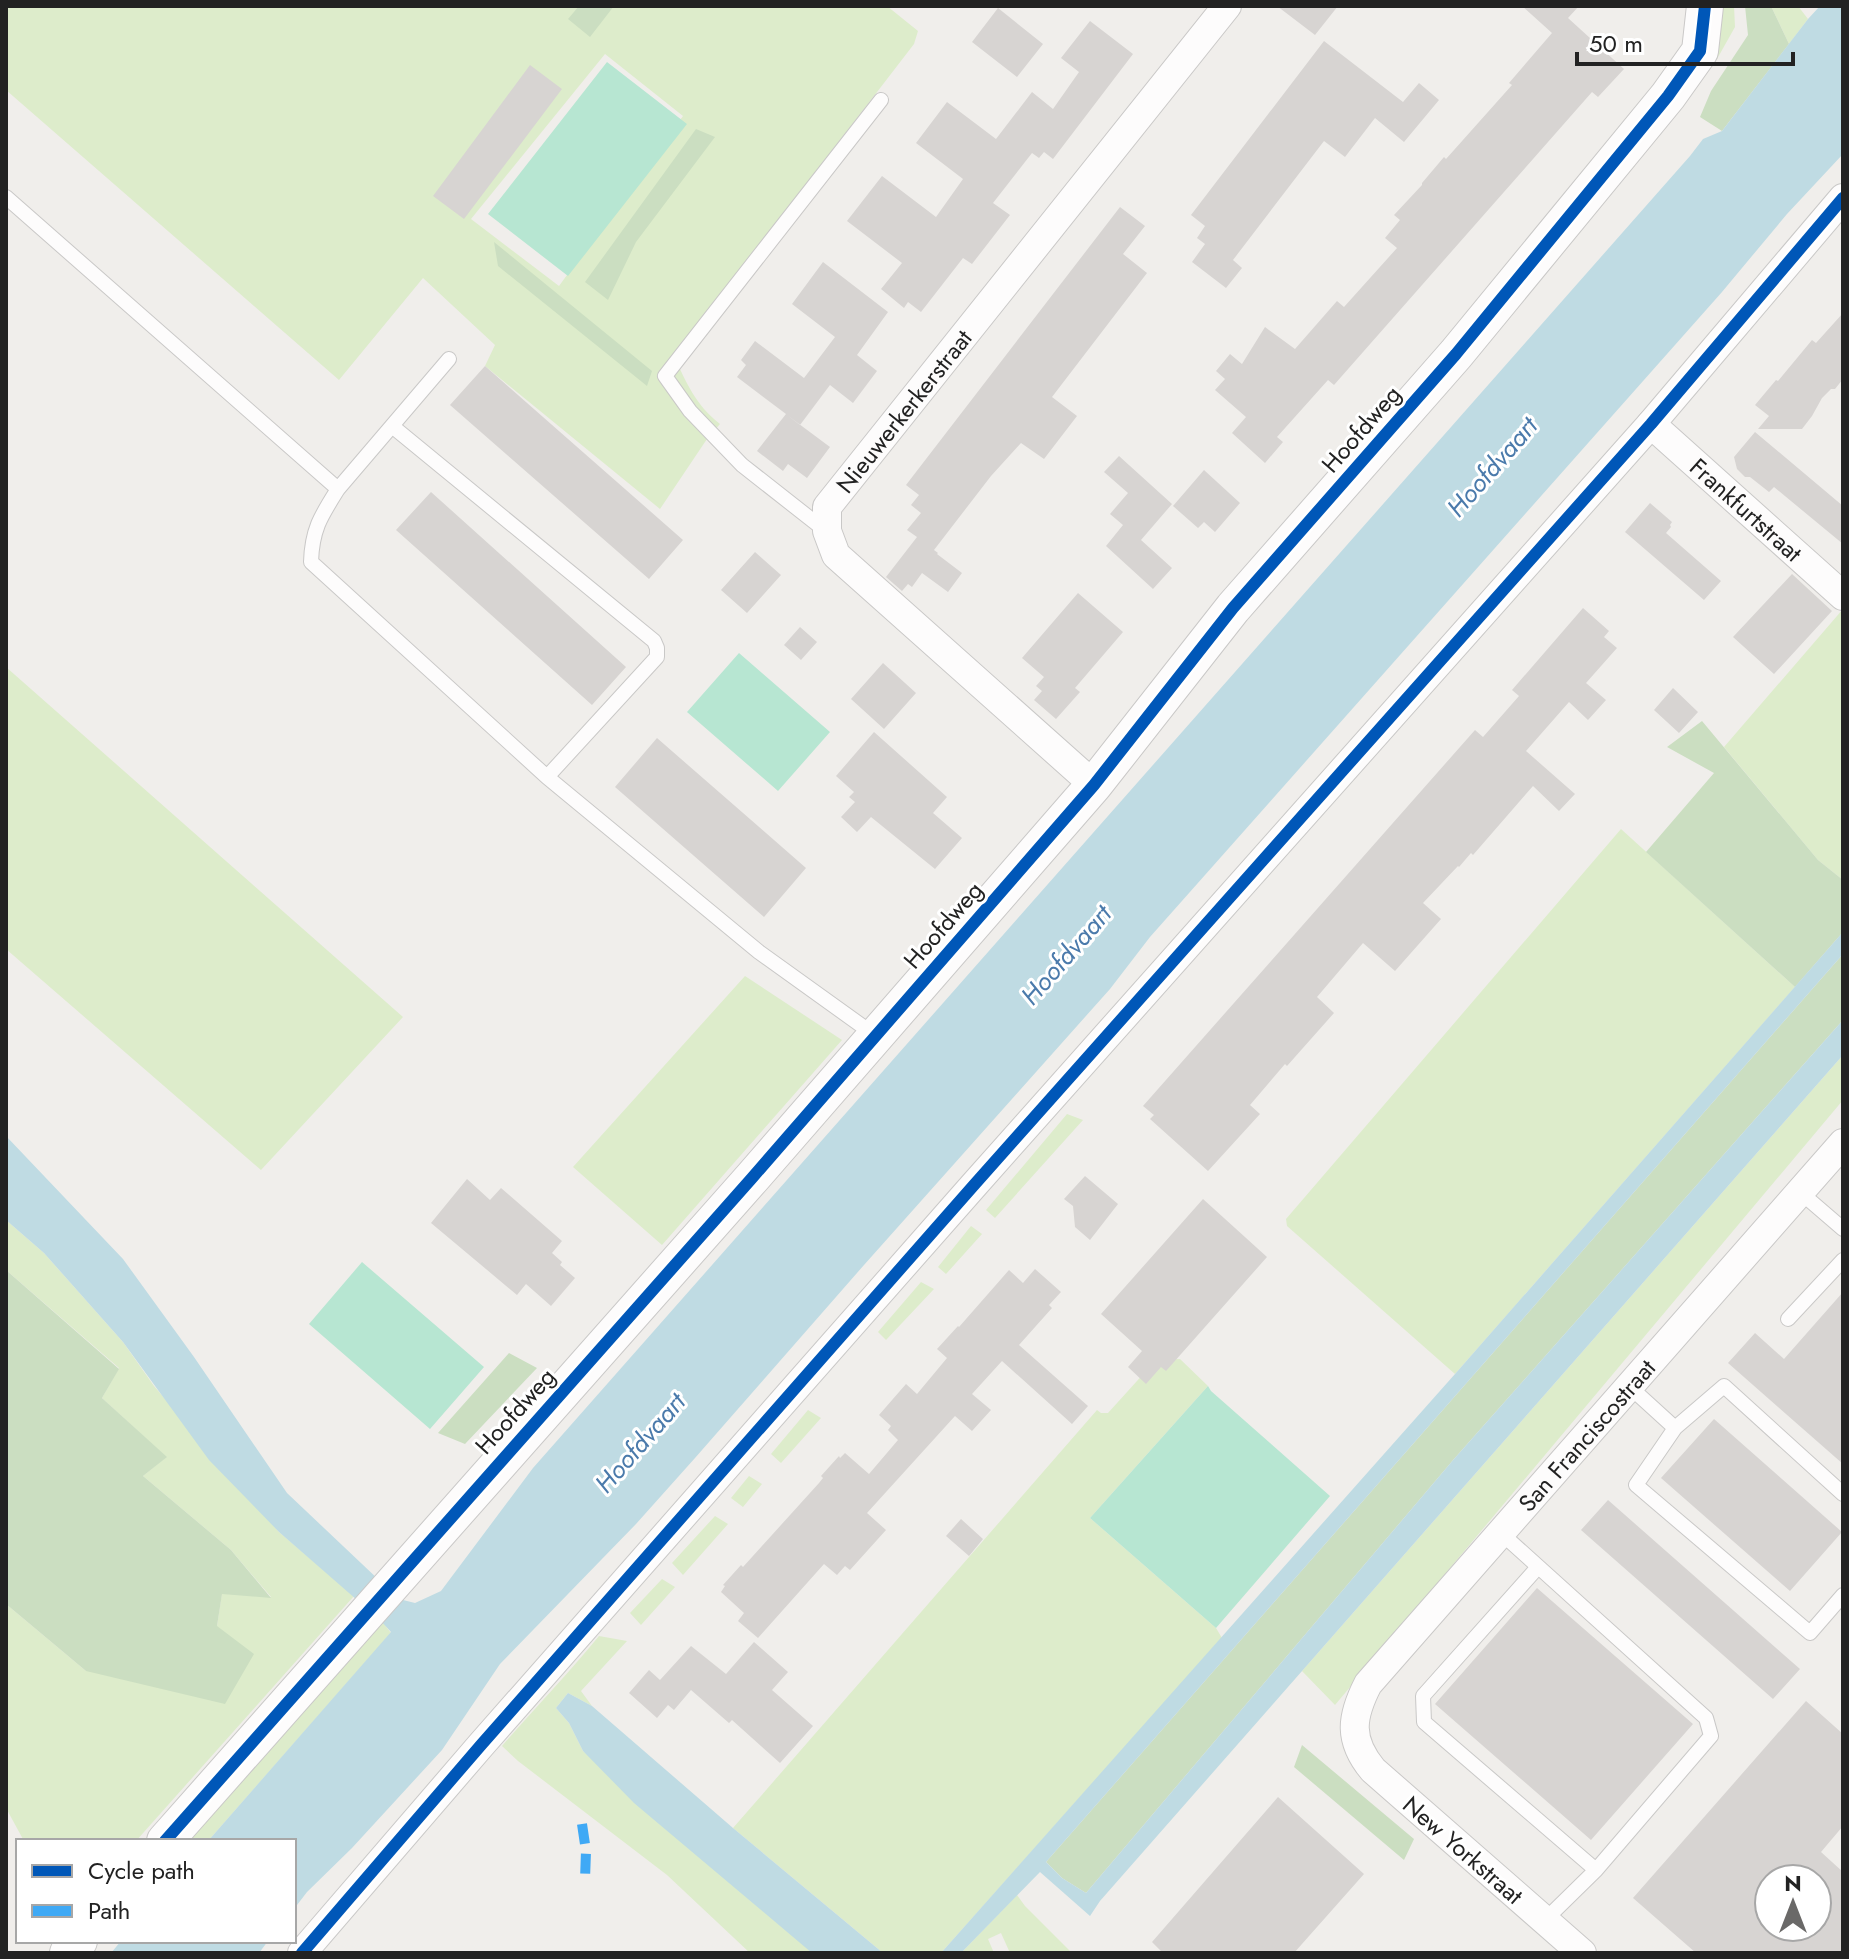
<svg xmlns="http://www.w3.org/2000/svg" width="1849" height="1959" viewBox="0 0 1849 1959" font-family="Jost,sans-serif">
<rect width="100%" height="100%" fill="#f0eeeb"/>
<path fill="#ddeccb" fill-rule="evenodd" d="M6 6H887L918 31 914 44 674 356C687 384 695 404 720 424L707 439 660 509 485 366 495 345 423 278 339 380 6 90ZM605 54 683 116 559 286 471 219Z
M1713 6H1734L1735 27 1717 59 1711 58Z
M1771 6H1798L1808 19 1789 44Z
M1843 609V880L1818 860 1724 747Z
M6 667 403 1017 261 1170 6 949Z
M1621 829 1795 987 1455 1374 1287 1226 1286 1219Z
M745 976 842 1040 662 1245 573 1167Z
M1843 1055V1100L1335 1705 1302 1671Z
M1067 1114 1083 1120 995 1218 986 1210Z
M6 1220 44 1253 123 1342 154 1386 279 1532 354 1596 136 1841H24L6 1808V1604L86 1671 217 1626 222 1593 271 1597 231 1550 143 1476 166 1457 102 1398 119 1368 6 1270Z
M971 1226 982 1234 946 1274 938 1267Z
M921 1282 934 1289 886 1340 878 1332Z
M1180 1359 1208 1386 1090 1518 1216 1628 1222 1638 941 1953H883L733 1828 1097 1410 1101 1413H1108L1156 1360Z
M808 1410 821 1418 781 1463 771 1454Z
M749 1476 762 1484 743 1507 731 1498Z
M715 1516 728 1524 683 1575 672 1563Z
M662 1579 675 1587 641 1625 630 1613Z
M381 1620 391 1633 208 1841H182Z
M599 1636 627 1641 581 1691 592 1706 568 1693 556 1708 569 1723 583 1751 814 1953H750L667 1875 518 1761 502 1746C534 1709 568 1674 599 1636Z
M1017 1895 1025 1906 1072 1953H1010L1001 1933 988 1939 994 1953H961Z"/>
<path fill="#cbdec1" d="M579 6H614L590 37 568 19Z
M1745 6H1771L1789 44 1722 131 1700 117 1711 91 1748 35Z
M696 129 715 137 636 242 608 300 585 282Z
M494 242 652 371 647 386 498 266Z
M1702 721 1818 860 1843 880V932L1795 987 1646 852 1714 773 1667 747Z
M1843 954V1020L1454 1459 1086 1893 1062 1878 1046 1862Z
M6 1270 119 1369 102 1398 167 1457 143 1476 231 1550 271 1598 222 1594 217 1626 254 1654 225 1704 86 1671 6 1604Z
M509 1353 537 1368 465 1444 438 1433Z
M1302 1745 1414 1839 1404 1860 1294 1767Z"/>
<path fill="#b7e6d2" d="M607 62 687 124 568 276 488 214Z
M739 653 830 732 778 791 687 712Z
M362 1262 484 1367 430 1429 309 1324Z
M1208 1386 1211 1391 1330 1496 1216 1628 1090 1518Z"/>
<path fill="#bfdbe3" d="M1820 6H1843V154L1787 214 1722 292 1150 937 1110 989 864 1265 695 1458 636 1524 500 1664 442 1750 352 1848 307 1892 294 1909V1841H208L391 1632 380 1620 279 1532 209 1460 123 1342 44 1253 6 1220V1136L123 1259 194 1357 287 1493 399 1599 415 1603 441 1591 533 1468 1690 156 1703 139 1722 131 1808 19Z
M1843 932V954L1046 1862 1062 1878 1086 1893 1454 1459 1843 1020V1055L1100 1901 1090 1916 1040 1872 961 1953H941L1455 1374Z
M568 1693 592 1706 733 1828 883 1953H812L634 1803 583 1751 569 1723 556 1708Z
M121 1941H268L259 1953H111Z"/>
<path fill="#d7d4d2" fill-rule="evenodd" d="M1277 6H1338L1315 35Z
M1522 6H1579L1568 18 1624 69 1598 97 1592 92 1334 385 1328 380 1277 437 1283 442 1265 463 1232 433 1246 417 1215 390 1225 379 1216 371 1230 354 1242 364 1265 327 1295 349 1337 301 1344 307 1397 248 1385 238 1400 220 1394 215 1422 185V183L1444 157 1446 159 1512 85 1509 83 1552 33Z
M998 8 1043 44 1017 77 972 42Z
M1090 21 1133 54 1053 159 1044 152 1039 158 1032 153 993 203 1010 215 972 264 963 258 921 312 908 302 904 308 881 289 902 263 847 221 882 176 936 217 963 179 916 143 947 102 996 139 1032 92 1053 109 1079 72 1061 58Z
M1324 41 1403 102 1419 83 1439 100 1404 142 1375 118 1345 157 1324 141 1233 260 1242 268 1226 288 1192 262 1205 244 1197 238 1205 226 1191 215Z
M530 65 562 89 464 219 433 196Z
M1120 207 1145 226 1123 254 1147 273 1052 397 1077 416 1044 459 1021 443 991 476 934 550 938 553 937 554 962 573 948 592 922 573 912 587 908 584 902 591 886 577 917 537 907 530 921 513 911 505 919 495 906 485Z
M823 262 888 312 857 355 877 371 853 403 830 385 800 425 787 415 830 447 807 478 788 464 783 471 757 451 786 414 737 377 746 365 741 360 755 341 804 378 835 337 792 304Z
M1843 313V379L1835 389H1831L1822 398 1812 416 1802 429H1758L1769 416 1755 405 1776 380 1778 381 1812 340 1816 343Z
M485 366 683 540 649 579 450 405Z
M1755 432 1843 506V544L1774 487 1769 492 1750 477H1745L1737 469 1734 457Z
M1119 456 1172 504 1141 540 1172 568 1153 589 1106 546 1123 525 1110 514 1128 493 1104 472Z
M1204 470 1240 503 1215 532 1204 522 1198 528 1173 506Z
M431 492 626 667 592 705 396 530Z
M1650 503 1672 522 1670 525 1671 527 1666 533 1721 581 1704 600 1625 532Z
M755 552 781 575 747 613 721 590Z
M1792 574 1832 611 1774 674 1733 637Z
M1078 593 1123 632 1075 688 1080 692 1056 719 1034 700 1042 691 1036 686 1044 677 1022 658Z
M1583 608 1609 631 1604 637 1617 648 1586 683 1606 700 1588 720 1569 702 1526 751 1575 794 1559 811 1533 786 1473 855 1471 853 1459 867 1458 866 1423 903 1441 919 1395 971 1363 943 1317 997 1334 1013 1287 1066 1285 1064 1250 1105 1260 1114 1208 1171 1150 1119 1154 1115 1143 1106 1475 730 1483 737 1519 696 1512 690Z
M800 627 817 642 801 660 784 645Z
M883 663 916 693 884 729 851 699Z
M1673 688 1698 712 1679 733 1654 710Z
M874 732 947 797 933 813 962 838 935 869 871 817 857 832 841 817 855 802 849 797 854 792 836 776Z
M657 738 806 868 764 917 615 787Z
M1085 1176 1118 1204 1090 1240 1075 1227 1073 1206 1064 1199Z
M467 1179 490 1200 501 1188 562 1241 552 1253 562 1262 560 1265 575 1278 551 1306 526 1284 517 1295 431 1223Z
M1203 1199 1267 1257 1166 1371 1161 1367 1146 1384 1128 1367 1142 1351 1101 1314Z
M1035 1269 1061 1292 1049 1305 1052 1308 1019 1345 1088 1406 1072 1424 1002 1361 972 1394 991 1410 972 1431 955 1416 867 1513 886 1530 850 1570 845 1566 837 1575 824 1564 758 1638 738 1621 744 1613 721 1592 725 1586 723 1585 741 1565 743 1567 819 1483 823 1478 821 1476 839 1456 840 1458 845 1453 869 1474 898 1440 888 1430 891 1426 879 1415 906 1384 917 1394 947 1358 937 1349 958 1326 959 1327 1009 1270 1023 1283Z
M1843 1292V1464L1728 1363 1755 1333 1784 1359Z
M1714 1419 1842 1532 1790 1591 1661 1478Z
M1608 1500 1800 1669 1773 1699 1581 1530Z
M961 1519 983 1539 969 1556 946 1536Z
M1537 1588 1693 1724 1591 1840 1435 1704Z
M754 1642 788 1672 772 1690 813 1726 780 1763 732 1720 729 1723 691 1690 674 1710 668 1705 657 1718 629 1693 649 1670 660 1680 691 1646 726 1674Z
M1806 1701 1843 1734V1826L1821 1852 1843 1872V1953H1696L1633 1898ZM1769 1879H1817V1927H1769Z
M1278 1797 1364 1874 1294 1953H1163L1152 1942Z"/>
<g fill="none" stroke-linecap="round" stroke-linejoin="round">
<defs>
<path id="service" d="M6 197 338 489C321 516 312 529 311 562L547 777 759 952 876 1036
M392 426 654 641 657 648V657L547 777
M338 489 449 359
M826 531 742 465 690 411 665 376 881 100
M1800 1192 1843 1229
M1788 1319 1843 1260
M1630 1387 1675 1428
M1843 1494 1724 1386 1675 1428 1636 1485 1810 1633 1843 1595
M1501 1533 1706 1718 1711 1736 1596 1870 1544 1921
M1538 1567 1423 1696 1424 1722 1596 1870"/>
<g id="minor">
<path id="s1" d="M1651 424 1843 596"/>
<path id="s2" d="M1094 785 836 555 827 531V507L1227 6"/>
<path d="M302 1953 481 1745 974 1185 1651 424 1843 198"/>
<path id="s3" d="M1582 1953 1373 1770C1348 1740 1351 1717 1368 1684L1843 1143"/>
</g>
<path id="tertiary" d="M165 1841 752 1178 1094 785 1233 608 1456 354 1668 96 1700 51 1705 6
M68 1953 79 1941"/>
</defs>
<use href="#service" stroke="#c9c8c7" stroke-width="16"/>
<use href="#minor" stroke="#c9c8c7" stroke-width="30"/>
<use href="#tertiary" stroke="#c9c8c7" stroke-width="38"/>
<use href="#service" stroke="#fdfcfc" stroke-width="14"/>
<use href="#minor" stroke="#fdfcfc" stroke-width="28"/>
<use href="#tertiary" stroke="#fdfcfc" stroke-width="36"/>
<path stroke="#3fa9f5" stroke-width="10" stroke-dasharray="20 10" stroke-linecap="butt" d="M582 1824 586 1851 585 1880"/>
<defs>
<path id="cycleway" d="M165 1841 752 1178 1094 785 1233 608 1456 354 1668 96 1700 51 1705 6
M302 1953 481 1745 974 1185 1651 424 1843 198"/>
</defs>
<use href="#cycleway" stroke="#fff" stroke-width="17"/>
<use href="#cycleway" stroke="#0057b8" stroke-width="12"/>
</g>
<g text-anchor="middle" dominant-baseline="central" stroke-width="6" stroke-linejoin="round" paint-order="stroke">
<g font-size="24" fill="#222" stroke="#fff">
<text stroke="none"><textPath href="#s2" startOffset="518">Nieuwerkerkerstraat</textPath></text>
<text transform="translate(1361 429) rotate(-49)">Hoofdweg</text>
<text stroke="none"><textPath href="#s1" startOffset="128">Frankfurtstraat</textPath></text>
<text transform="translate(943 925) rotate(-49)">Hoofdweg</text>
<text transform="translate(515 1411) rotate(-48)">Hoofdweg</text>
<text stroke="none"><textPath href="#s3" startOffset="702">San Franciscostraat</textPath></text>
<text transform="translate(1463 1850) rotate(41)">New Yorkstraat</text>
</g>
<g font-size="26" font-style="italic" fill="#4a7aab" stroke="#fff">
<text transform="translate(1492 467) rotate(-49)">Hoofdvaart</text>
<text transform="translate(1066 955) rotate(-49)">Hoofdvaart</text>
<text transform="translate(640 1443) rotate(-49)">Hoofdvaart</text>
</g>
</g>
<rect width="1849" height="1959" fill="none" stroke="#222222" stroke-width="16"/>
<rect x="16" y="1839" width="280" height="104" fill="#ffffff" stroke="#a7a7a7" stroke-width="2"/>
<rect x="32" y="1865" width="40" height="12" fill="#0057b8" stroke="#a7a7a7" stroke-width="2"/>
<text x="88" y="1879" font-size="24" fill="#222222">Cycle path</text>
<rect x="32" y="1905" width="40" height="12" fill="#3fa9f5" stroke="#a7a7a7" stroke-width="2"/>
<text x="88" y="1919" font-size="24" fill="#222222">Path</text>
<g transform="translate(1793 1903)"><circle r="38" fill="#ffffff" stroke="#a7a7a7" stroke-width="2"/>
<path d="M0-6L14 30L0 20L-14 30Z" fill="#6a6968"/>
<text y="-12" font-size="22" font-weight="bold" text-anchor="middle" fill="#222222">N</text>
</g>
<path d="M1577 52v12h216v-12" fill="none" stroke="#222222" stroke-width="4"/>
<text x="1589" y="52" font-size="24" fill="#222222" stroke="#ffffff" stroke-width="6" paint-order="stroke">50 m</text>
</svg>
